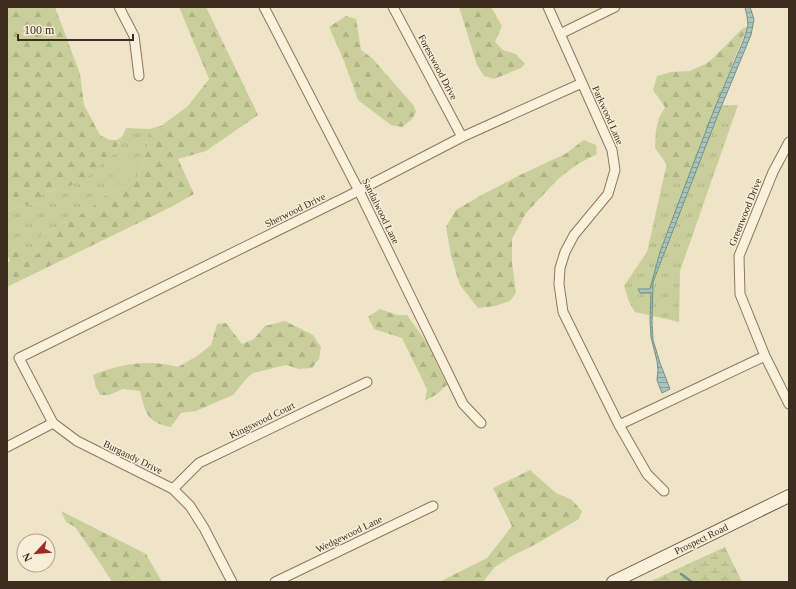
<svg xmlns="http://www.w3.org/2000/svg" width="796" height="589" viewBox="0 0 796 589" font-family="Georgia,serif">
<defs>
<pattern id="grass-tufts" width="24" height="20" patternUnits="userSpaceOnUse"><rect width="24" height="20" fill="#c9cf9b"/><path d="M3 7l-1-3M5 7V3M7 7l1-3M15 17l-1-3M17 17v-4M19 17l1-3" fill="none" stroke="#aeb285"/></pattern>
<pattern id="forest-firs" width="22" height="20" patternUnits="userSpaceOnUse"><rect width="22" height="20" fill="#c9cf9b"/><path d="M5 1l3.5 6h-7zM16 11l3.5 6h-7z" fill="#aeb285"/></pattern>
<pattern id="wetland-marsh" width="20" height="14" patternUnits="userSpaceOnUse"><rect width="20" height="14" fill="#c9cf9b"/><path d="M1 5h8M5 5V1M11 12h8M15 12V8" fill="none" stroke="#aeb285"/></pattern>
<pattern id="water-rules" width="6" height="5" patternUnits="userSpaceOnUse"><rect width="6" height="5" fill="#a9c4bc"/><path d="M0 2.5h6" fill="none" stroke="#8ba098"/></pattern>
</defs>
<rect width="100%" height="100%" fill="#f0e4c8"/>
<path fill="url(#grass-tufts)" d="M738 105 680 271 679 322 635 312 629 302 624 286 647 252 669 154 708 106Z
M126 128 149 129 147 150 137 180 103 197 92 209 41 235 43 251 25 262 16 250 7 254V211L26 205 38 204 43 201 40 195 56 188 58 191 115 153Z"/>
<path fill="url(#forest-firs)" d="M7 7H55L80 74 84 105 100 135 110 140H117L122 136 115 153 85 179 58 191 56 188 41 195 43 201 38 204 26 205 7 211Z
M179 7H206L258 115 206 151 178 159 194 194 169 208 7 287V263L10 261 7 254 16 250 25 262 42 251 41 235 91 209 103 197 137 180 147 150 149 129 161 126 188 106 209 79Z
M459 7H491L502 26 495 42 503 50 516 54 525 64 521 68 494 79 484 76 477 65Z
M346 16 356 19 361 50 372 58 414 106 416 112 411 120 402 127 391 125 358 100 344 61 329 27Z
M747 27 716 106 686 183 671 180 667 165 655 148 656 130 659 118 665 107 653 90 657 76 671 72 690 71 709 62 743 28Z
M584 140 596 145 597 154 576 165 558 179 526 213 512 239V263L516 293 510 301 495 306 478 308 460 285 451 256 446 227 456 210 478 197 522 174 565 154Z
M380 309 397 315H407L427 343 447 385 437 394 425 401 427 389 402 338 374 329 368 317Z
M285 321 313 335 321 347 319 359 312 368 299 369 286 365 253 373 247 378 233 395 196 411 181 413 171 427C163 426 152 422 148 415 144 409 142 398 140 391L123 389 109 395H100L96 387 93 375C120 364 149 359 178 367L197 356 211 345 217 324 226 323 242 344 254 339 265 326Z
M530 470 556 493 572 500 582 511 579 519 536 544 512 556 495 567 483 582H439L487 558 512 526 493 488Z
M61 511 146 554 162 582H112L100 563 75 527 66 522Z"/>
<path fill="url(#wetland-marsh)" d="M725 547 742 582H649Z"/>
<path fill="#c9cf9b" d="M126 158 137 180 119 188 109 167Z"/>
<path fill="url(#water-rules)" stroke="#6f938a" d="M745 7H750L754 19 751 35 719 112 653 282 652 323 653 340 660 363 670 389 662 393 657 380 658 370 657 361 651 337 650 320 651 293H640L638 289H650L660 252 686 183 714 110 744 39 748 25 747 16Z"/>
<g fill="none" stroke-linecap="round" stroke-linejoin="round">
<path stroke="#6f938a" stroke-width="2.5" d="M681 574 692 582"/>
<defs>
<path id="street" d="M119 7 134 36 139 76
M264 7 359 191 463 404 481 423
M393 7 462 137
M548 7 612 150 615 170 608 194 574 235 565 252 560 268 559 284 563 312 619 425 647 474 664 491
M560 34 615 7
M789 142 773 172 739 256 740 294 765 356 789 404
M619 425 765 356
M7 447 53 423
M173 489 199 463 367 382
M232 582 204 528 190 506 173 489 77 441 53 423 19 358 348 196 462 137 582 83
M275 582 433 506"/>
<path id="secondary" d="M613 582 789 496"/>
</defs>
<use href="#street" stroke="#8d765c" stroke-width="11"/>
<use href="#secondary" stroke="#6f573f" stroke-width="14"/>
<use href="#street" stroke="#faf1dc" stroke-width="9"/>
<use href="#secondary" stroke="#faf1dc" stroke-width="12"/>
</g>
<g text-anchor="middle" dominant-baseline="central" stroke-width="3" stroke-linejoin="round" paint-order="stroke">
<g font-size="10" fill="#3d2e20" stroke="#f7eed8">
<text transform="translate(438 67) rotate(62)">Forestwood Drive</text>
<text transform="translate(608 115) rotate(66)">Parkwood Lane</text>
<text transform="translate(295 210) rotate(-26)">Sherwood Drive</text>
<text transform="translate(381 211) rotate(64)">Sandalwood Lane</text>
<text transform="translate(745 212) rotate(-68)">Greenwood Drive</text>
<text transform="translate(262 420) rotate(-26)">Kingswood Court</text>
<text transform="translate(133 457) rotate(26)">Burgandy Drive</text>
<text transform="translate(349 534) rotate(-26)">Wedgewood Lane</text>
<text transform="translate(701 539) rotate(-26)">Prospect Road</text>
</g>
</g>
<rect width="796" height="589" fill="none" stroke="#3d2e20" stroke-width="16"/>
<g transform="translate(36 553) rotate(244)"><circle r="19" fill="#f7eed8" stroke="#ada18e"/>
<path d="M0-3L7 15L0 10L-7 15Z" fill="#9e2a2b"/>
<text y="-6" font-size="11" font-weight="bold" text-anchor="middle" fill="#3d2e20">N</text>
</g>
<path d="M18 34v6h115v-6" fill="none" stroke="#3d2e20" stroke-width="2"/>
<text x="24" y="34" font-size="12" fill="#3d2e20" stroke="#f7eed8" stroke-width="3" paint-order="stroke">100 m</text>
</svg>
